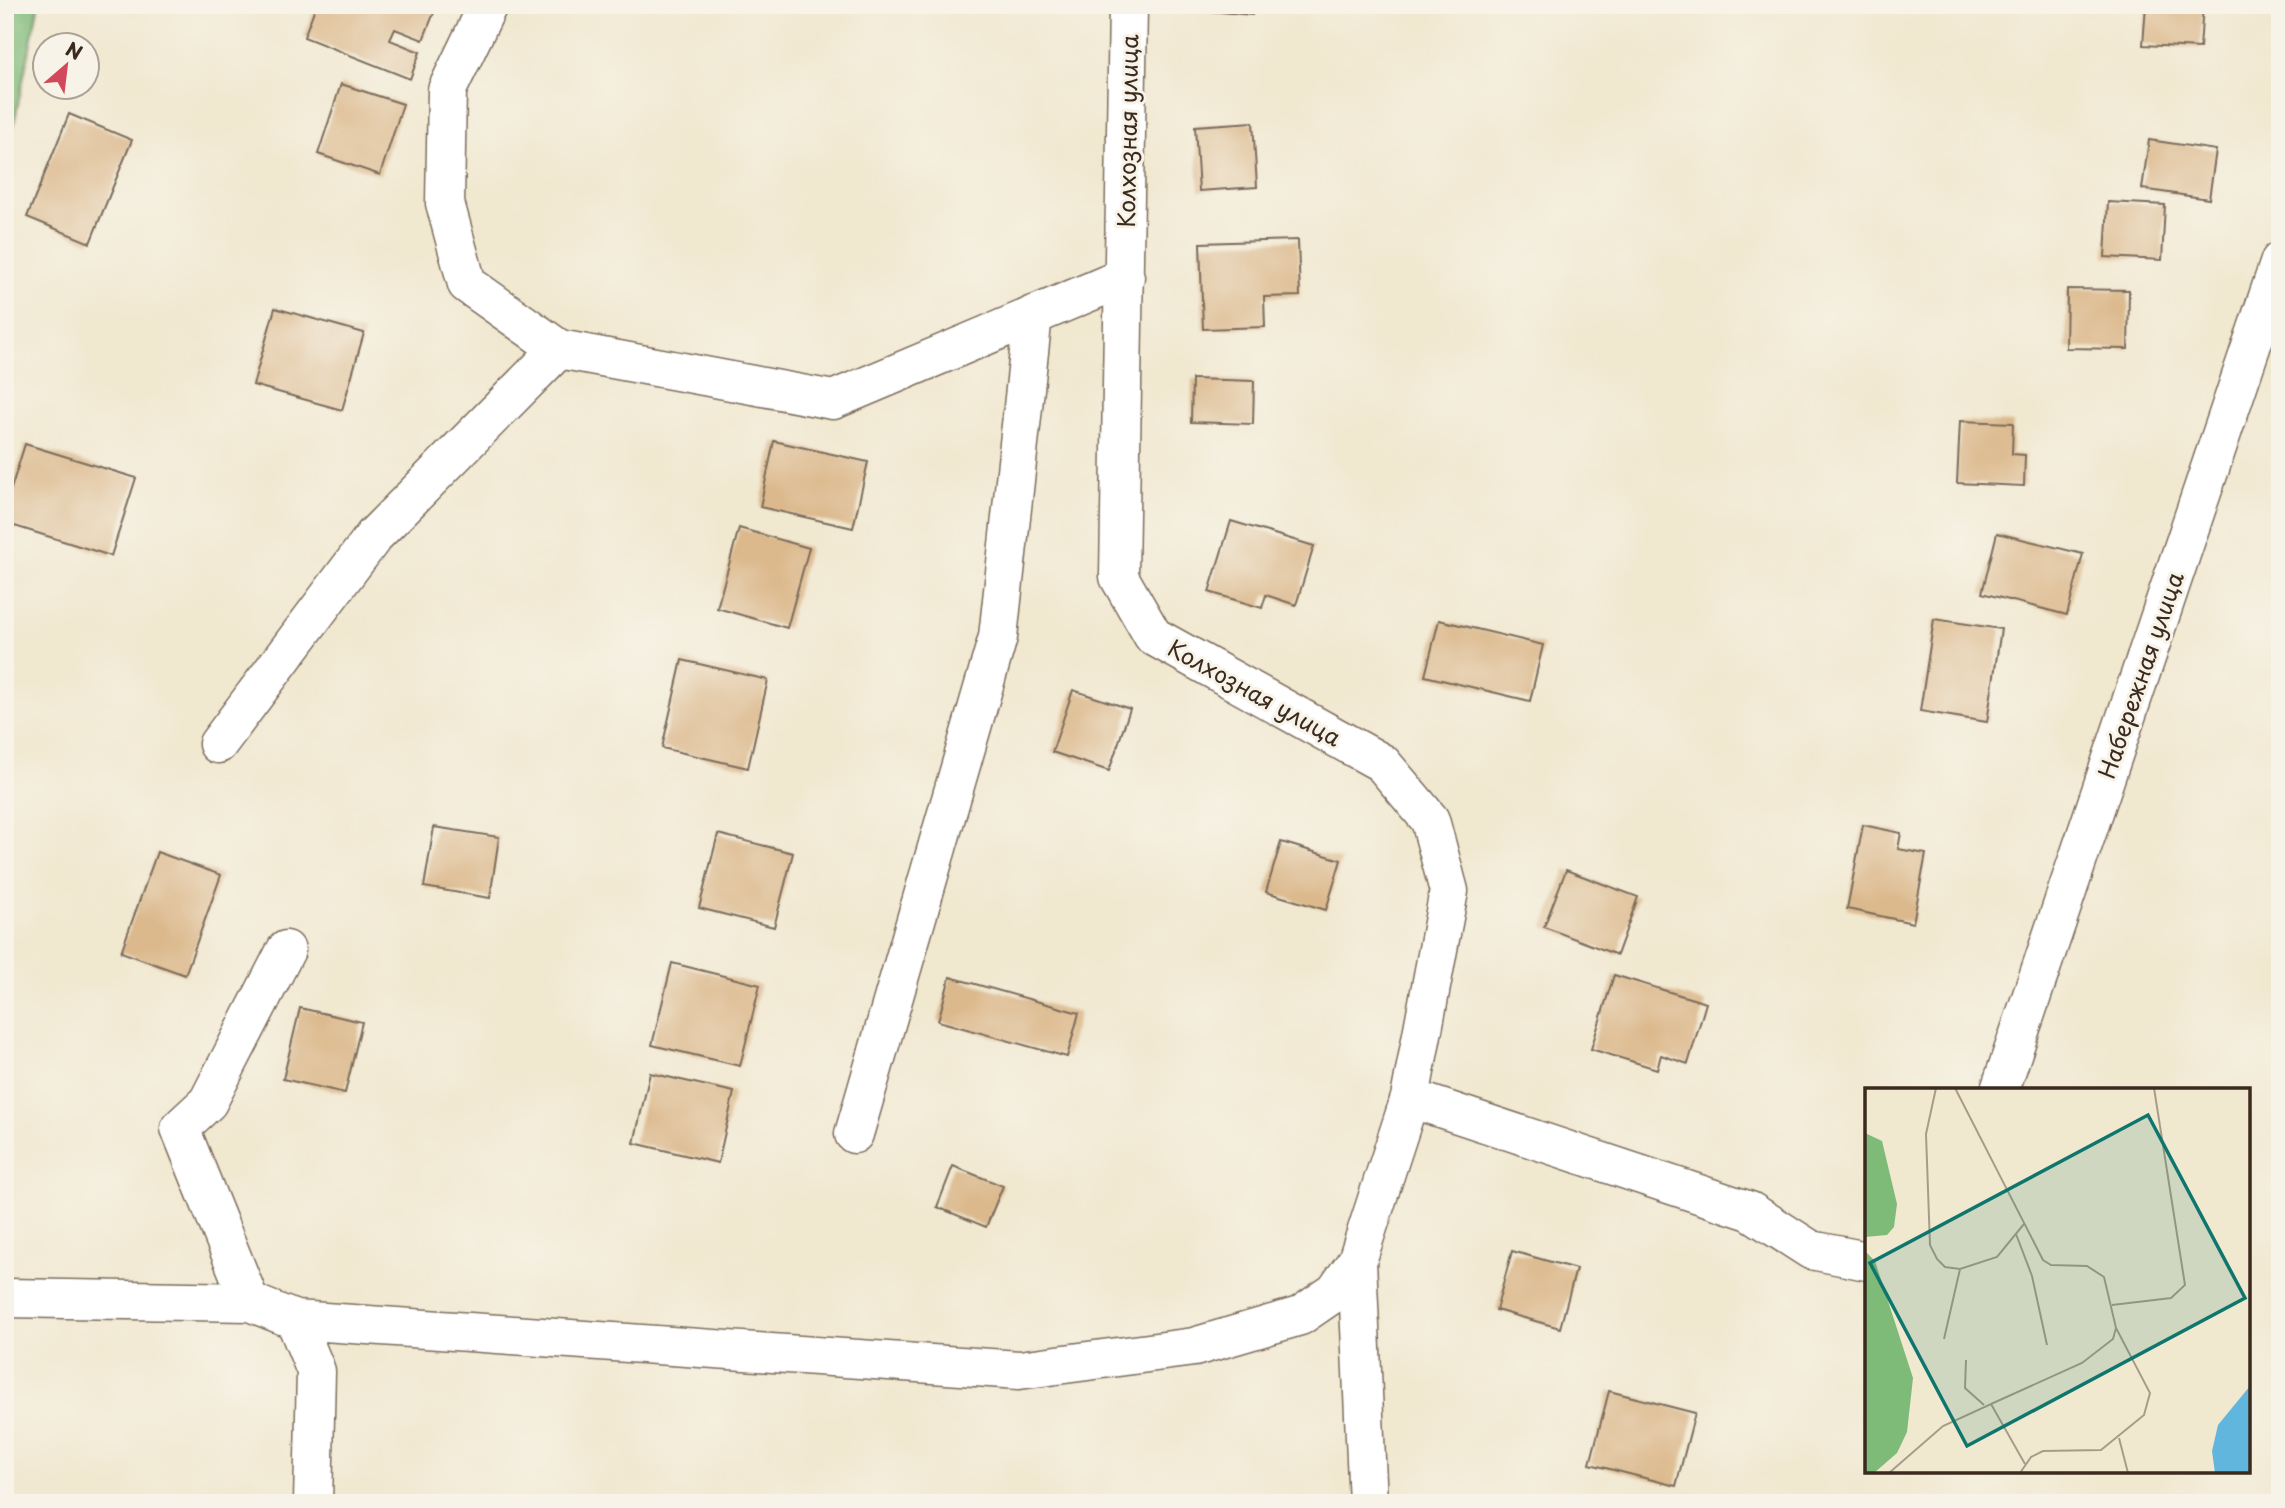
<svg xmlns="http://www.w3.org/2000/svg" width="2285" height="1508" viewBox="0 0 2285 1508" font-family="'Playpen Sans',sans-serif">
<rect width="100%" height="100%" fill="#f7f3e8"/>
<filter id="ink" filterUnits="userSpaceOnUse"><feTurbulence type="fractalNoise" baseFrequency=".0143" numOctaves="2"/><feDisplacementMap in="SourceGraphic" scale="14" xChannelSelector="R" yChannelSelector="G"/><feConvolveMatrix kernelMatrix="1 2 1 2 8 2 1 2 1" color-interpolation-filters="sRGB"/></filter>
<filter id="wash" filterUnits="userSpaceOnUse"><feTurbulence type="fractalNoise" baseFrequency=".00686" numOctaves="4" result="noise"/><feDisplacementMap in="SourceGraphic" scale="28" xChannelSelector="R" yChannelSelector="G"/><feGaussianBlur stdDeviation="1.57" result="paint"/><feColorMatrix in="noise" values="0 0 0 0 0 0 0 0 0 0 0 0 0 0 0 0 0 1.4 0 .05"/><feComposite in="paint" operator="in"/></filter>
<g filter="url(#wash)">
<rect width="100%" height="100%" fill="#f1e8d0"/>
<path fill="#7eba78" stroke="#5c724b" stroke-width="2" d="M5 5H37L38 8 5 167Z"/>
<g id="blocks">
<path fill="#dcb98d" d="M316 5H437L423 40 395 29 390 40 420 52 410 79 304 37Z
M1188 5H1253L1252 15 1188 9Z
M2146 5H2203L2200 48 2143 45Z
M341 84 403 104 380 175 318 154Z
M69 114 132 140 90 243 27 217Z
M1253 122 1257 187 1199 191 1195 126Z
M2149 140 2216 150 2209 199 2142 189Z
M2108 202 2165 205 2162 260 2105 257Z
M1298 240 1300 296 1264 297 1265 327 1203 329 1200 243Z
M2067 289 2129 290 2128 349 2066 348Z
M275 308 364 333 342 410 253 385Z
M1192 379 1254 381 1253 424 1191 422Z
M1960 421 2013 423 2012 454 2025 455 2024 486 1957 483Z
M774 441 868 462 853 528 760 507Z
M25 444 136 478 111 556 5 523V508Z
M1231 521 1314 546 1296 605 1266 595 1262 608 1209 592Z
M739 528 809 548 787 628 717 608Z
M1997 533 2083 554 2067 615 1982 593Z
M1934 619 2001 629 1987 722 1920 711Z
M1439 620 1543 645 1530 701 1425 676Z
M682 660 768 680 748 768 662 748Z
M1073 690 1130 709 1109 771 1052 752Z
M1863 825 1901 833 1898 849 1926 854 1913 923 1847 909Z
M434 827 499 837 490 898 424 887Z
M718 834 793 853 774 927 699 908Z
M1281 842 1341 860 1326 910 1266 892Z
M157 852 221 875 185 975 121 952Z
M1566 870 1638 897 1617 955 1544 927Z
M672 963 760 985 740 1066 652 1045Z
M1614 975 1706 1003 1688 1064 1661 1055 1657 1069 1591 1049Z
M950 977 1079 1013 1067 1057 938 1021Z
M300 1008 362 1022 345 1093 283 1079Z
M650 1073 734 1092 718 1163 634 1143Z
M953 1166 1003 1186 986 1227 937 1207Z
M1512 1251 1576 1269 1560 1328 1496 1310Z
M1609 1391 1695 1413 1676 1486 1590 1464Z"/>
</g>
</g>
<g filter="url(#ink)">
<use href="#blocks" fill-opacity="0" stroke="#7b6c5c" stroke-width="2"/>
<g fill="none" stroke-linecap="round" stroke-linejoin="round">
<defs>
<path id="minor" d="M488 5 447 90 445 203 467 284 559 349 833 400 1125 277
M1128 5 1119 577 1153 636 1382 763 1430 820 1449 891 1410 1098 1357 1261 1368 1503
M218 744 374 536 559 349
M2000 1090 2280 261
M1410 1098 1750 1211 1811 1250 1867 1261
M854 1134 998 637 1033 315
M5 1298 250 1302 295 1320 316 1371 313 1503
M250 1302 180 1128 208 1102 286 950
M295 1320 1019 1370 1194 1347 1300 1316 1335 1292 1357 1261"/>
</defs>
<use href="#minor" stroke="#7b6c5c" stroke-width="41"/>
<use href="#minor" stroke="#fff" stroke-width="38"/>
</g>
</g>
<g text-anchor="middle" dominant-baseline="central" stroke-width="6" stroke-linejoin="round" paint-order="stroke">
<g font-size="23" fill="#3b2a1e" stroke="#f7f3e8">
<text transform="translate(1127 131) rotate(-89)">Колхозная улица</text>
<text transform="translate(2140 675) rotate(-71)">Набережная улица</text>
<text transform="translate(1255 692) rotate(29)">Колхозная улица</text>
</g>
</g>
<g transform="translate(1865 1088)">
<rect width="385" height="385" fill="#f1e8d0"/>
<path d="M0 45 17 53 32 116 29 139 22 147 0 149ZM0 163 10 173 48 290 42 344 32 365 9 385H0Z" fill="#7eba78"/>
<path d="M385 298V385H350L347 363 353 337Z" fill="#61b6dd"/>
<path fill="none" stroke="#a89c89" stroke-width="2" d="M71 0 61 46 65 157 72 171 80 179 95 181 132 169 159 136M90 0 178 172 186 177 222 178 239 189 251 240 285 305 279 327 236 362 178 363 166 369 155 385M151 146 167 188 182 257M247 217 306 210 320 197 289 0M79 251 95 181M101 272 100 300 119 317M126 316 217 275 248 251 251 240M254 350 263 385M24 385 78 338 126 316 160 376"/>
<path fill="#0f766e" fill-opacity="0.15" stroke="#0f766e" stroke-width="3.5" d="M283 27 380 210 102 358 5 175Z"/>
<rect width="385" height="385" fill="none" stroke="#3b2a1e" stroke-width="3.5"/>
</g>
<rect width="2285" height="1508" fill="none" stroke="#f7f3e8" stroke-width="28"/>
<g transform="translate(66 66) rotate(28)"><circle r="33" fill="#f7f3e8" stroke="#aca397" stroke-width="2"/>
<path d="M0-5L12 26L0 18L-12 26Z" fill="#d1495b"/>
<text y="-10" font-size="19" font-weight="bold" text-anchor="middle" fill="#3b2a1e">N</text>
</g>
</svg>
